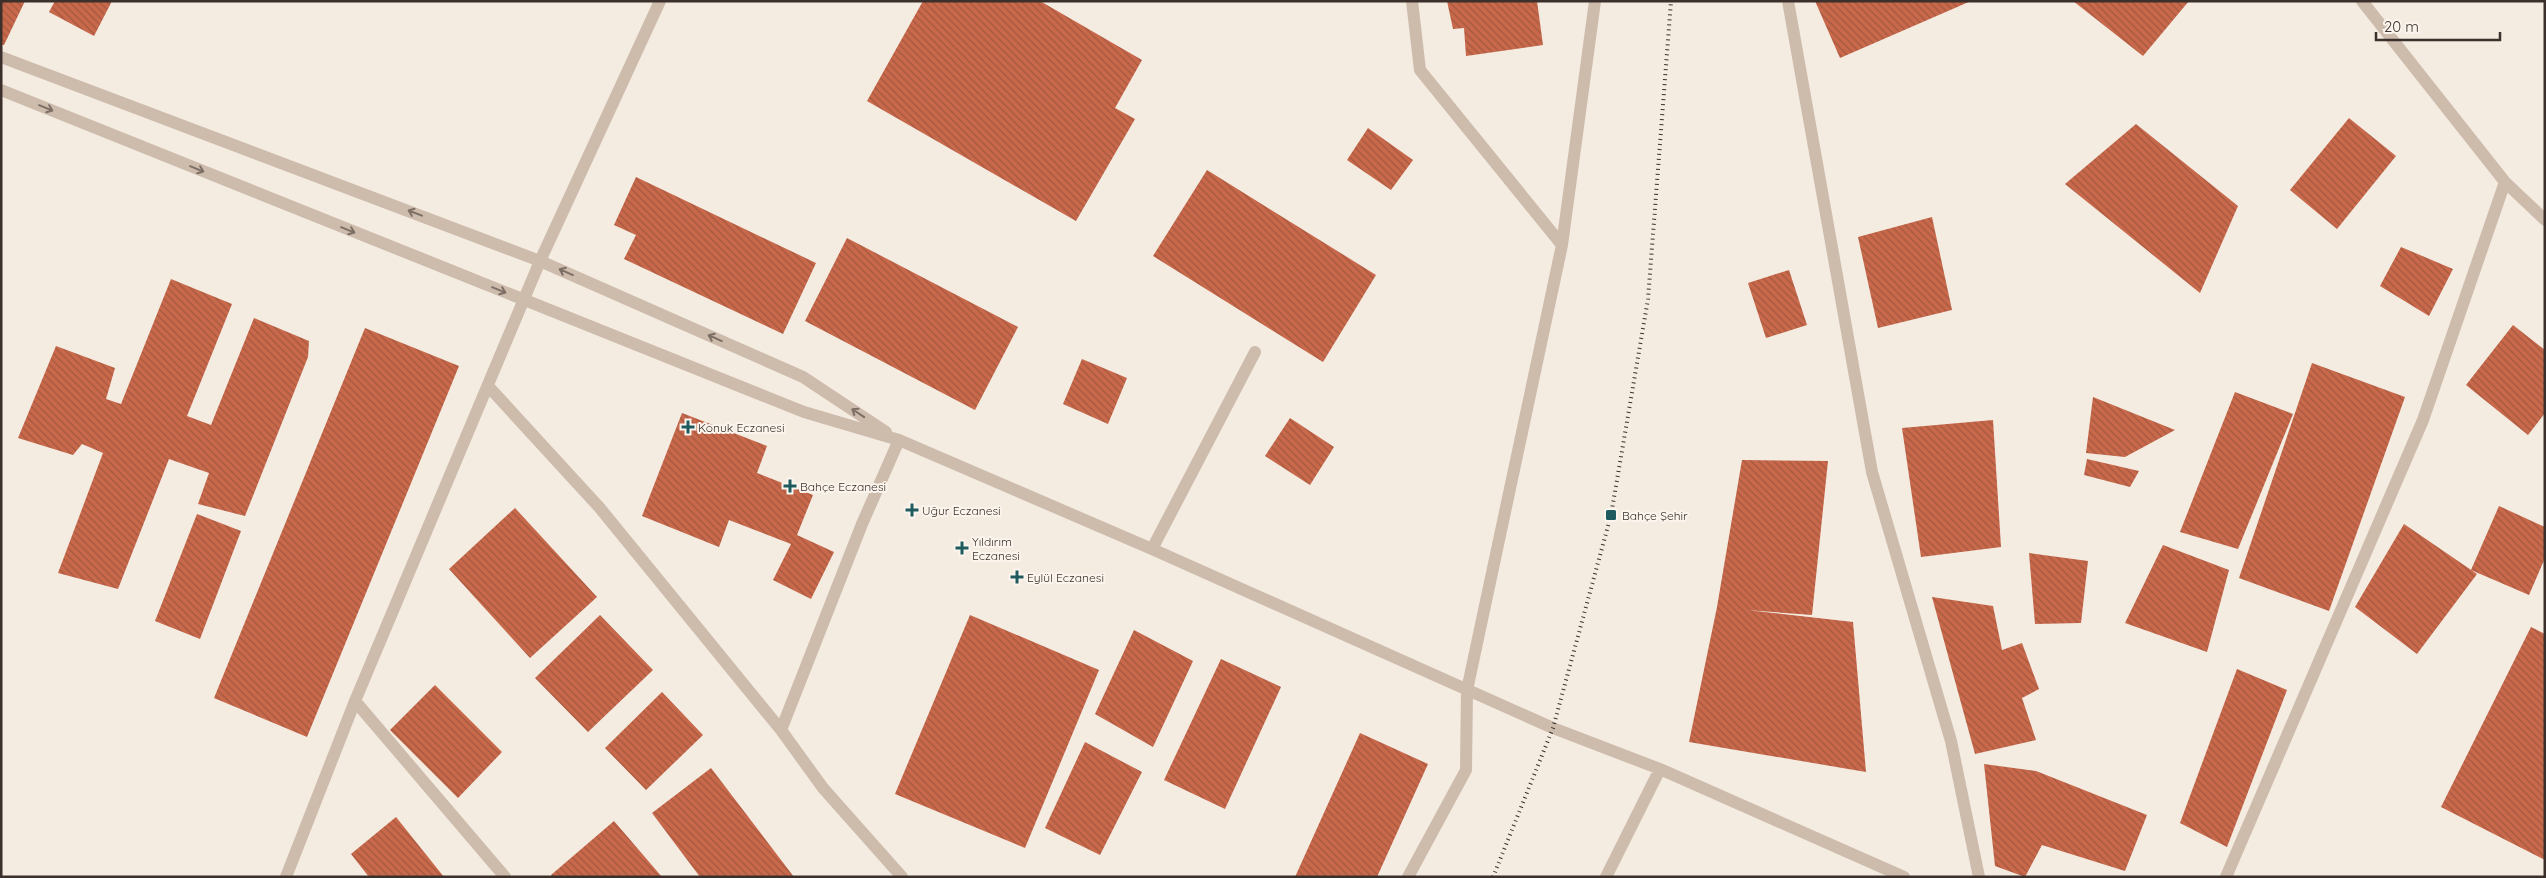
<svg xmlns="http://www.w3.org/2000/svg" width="2546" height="878" viewBox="0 0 2546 878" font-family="Quicksand,sans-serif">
<defs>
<pattern id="building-back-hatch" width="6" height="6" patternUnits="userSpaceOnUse" patternTransform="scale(1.25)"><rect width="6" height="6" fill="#c8694b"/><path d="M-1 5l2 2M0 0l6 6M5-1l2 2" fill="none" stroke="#a4573f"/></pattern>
</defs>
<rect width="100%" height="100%" fill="#f4ebe1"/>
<path fill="url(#building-back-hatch)" d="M1 1H25L4 45H1Z
M55 1H112L94 36 49 12Z
M923 1H1040L1142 60 1115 108 1135 119 1076 221 867 101Z
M1447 1H1537L1543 45 1466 56 1464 28 1453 29Z
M1815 1H1971L1840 58Z
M2073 1H2189L2143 56Z
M2349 118 2396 156 2337 229 2290 190Z
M2136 124 2238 206 2200 293 2065 184Z
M1368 128 1413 160 1391 190 1347 160Z
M1207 170 1376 275 1323 362 1153 256Z
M636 177 816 263 783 334 624 259 636 235 614 225Z
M1932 217 1952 310 1878 328 1858 237Z
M847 238 1018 327 975 410 805 321Z
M2401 247 2453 269 2429 316 2380 286Z
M1789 270 1807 325 1766 338 1748 283Z
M171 279 232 304 187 416 211 425 254 318 309 341 308 357 245 516 198 504 209 473 169 459 118 589 58 573 103 453 82 444 73 455 18 438 56 346 115 368 106 399 121 404Z
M2513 325 2545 350V413L2528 435 2466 385Z
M365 328 459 366 307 737 214 698Z
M1082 359 1127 378 1108 424 1063 404Z
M2312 363 2405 397 2329 611 2239 578Z
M2235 392 2293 414 2238 549 2180 532Z
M2093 397 2175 430 2125 457 2086 453Z
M682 413 767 446 757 473 813 495 797 535 834 552 811 599 773 580 791 544 729 520 719 547 642 516Z
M1290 418 1334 447 1310 485 1265 456Z
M1993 420 2001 547 1921 557 1902 428Z
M2087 459 2139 471 2130 487 2084 475Z
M1742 460 1828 461 1812 615 1747 610 1853 622 1866 772 1689 742 1717 607Z
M2499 506 2545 527V558L2529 595 2471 570Z
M515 508 597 597 530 658 449 569Z
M197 514 241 531 200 639 155 621Z
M2404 524 2477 574 2417 654 2355 607Z
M2163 545 2229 570 2207 652 2125 623Z
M2029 553 2088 561 2081 623 2035 624Z
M1932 597 1993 606 2002 650 2022 643 2039 689 2022 698 2036 740 1975 754Z
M600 615 653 670 588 732 535 678Z
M970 615 1099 670 1025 848 895 794Z
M2531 627 2545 634V860L2441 807Z
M1134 630 1193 661 1153 747 1095 714Z
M1221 659 1281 687 1225 809 1164 780Z
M2237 669 2287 690 2227 847 2180 823Z
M435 685 502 752 458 798 390 730Z
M662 692 703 735 646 790 605 748Z
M1360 733 1428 764 1377 877H1295Z
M1085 742 1142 772 1100 855 1045 828Z
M1984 764 2036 771 2147 815 2125 871 2042 845 2025 877 1995 866Z
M711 768 794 877H700L652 813Z
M396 817 444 877H369L351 854Z
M614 821 662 877H552L551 875Z"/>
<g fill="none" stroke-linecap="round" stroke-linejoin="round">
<path stroke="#cdbbac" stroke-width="12" d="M1412 1 1420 70 1562 245 1595 1
M1788 1 1872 472 1951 741 1979 877
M2362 1 2505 182 2545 220
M1 57 540 261 803 377 886 432
M1 90 804 412 899 440 1152 549 1553 728 1660 769 1904 877
M488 386 599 507 781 730 823 788 902 877
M1152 549 1255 352
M355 701 505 877
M781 730 862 524 899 440
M286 877 355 701 540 261 660 1
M1408 877 1466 770 1467 690 1562 245
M1606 877 1660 769
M2226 877 2423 420 2505 182"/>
<path stroke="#3b302b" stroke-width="4" stroke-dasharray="1 4" stroke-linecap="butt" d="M1493 877 1553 728 1611 515 1648 299 1671 1"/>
</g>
<defs><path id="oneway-shaft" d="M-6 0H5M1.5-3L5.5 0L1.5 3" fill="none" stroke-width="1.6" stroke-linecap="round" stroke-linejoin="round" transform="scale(1.25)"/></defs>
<g stroke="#7d6f65">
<use href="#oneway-shaft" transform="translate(46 108) rotate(22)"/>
<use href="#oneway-shaft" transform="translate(197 169) rotate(22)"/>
<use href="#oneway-shaft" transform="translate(415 213) rotate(-159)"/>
<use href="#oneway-shaft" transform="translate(348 230) rotate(22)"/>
<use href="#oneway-shaft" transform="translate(566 272) rotate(-156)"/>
<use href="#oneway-shaft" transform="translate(499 290) rotate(22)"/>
<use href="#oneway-shaft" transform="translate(715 338) rotate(-156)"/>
<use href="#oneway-shaft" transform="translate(858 413) rotate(-146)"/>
</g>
<g fill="#1f5a5e" stroke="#fbf5ee" stroke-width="2">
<path d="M685.5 419.5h5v5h5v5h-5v5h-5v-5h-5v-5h5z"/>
<path d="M787.5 478.5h5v5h5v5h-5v5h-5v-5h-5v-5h5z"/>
<path d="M909.5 502.5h5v5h5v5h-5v5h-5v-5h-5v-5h5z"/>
<rect x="1605" y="509" width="12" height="12" rx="2.5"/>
<path d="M959.5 540.5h5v5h5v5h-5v5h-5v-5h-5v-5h5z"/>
<path d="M1014.5 569.5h5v5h5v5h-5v5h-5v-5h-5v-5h5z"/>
</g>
<g text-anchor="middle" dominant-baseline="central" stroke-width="4" stroke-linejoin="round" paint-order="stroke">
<g font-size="12" fill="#3b302b" stroke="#fbf5ee" text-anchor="start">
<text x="698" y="427">Konuk Eczanesi</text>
<text x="800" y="486">Bahçe Eczanesi</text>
<text x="922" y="510">Uğur Eczanesi</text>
<text x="1622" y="515">Bahçe Şehir</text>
<text x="972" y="541">Yıldırım<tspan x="972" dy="14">Eczanesi</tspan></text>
<text x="1027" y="577">Eylül Eczanesi</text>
</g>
</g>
<rect width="2546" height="878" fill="none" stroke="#3b302b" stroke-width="5"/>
<path d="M2376 32v8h124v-8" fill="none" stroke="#3b302b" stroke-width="2.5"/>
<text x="2384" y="32" font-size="15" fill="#3b302b" stroke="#fbf5ee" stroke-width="4" paint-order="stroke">20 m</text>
</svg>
